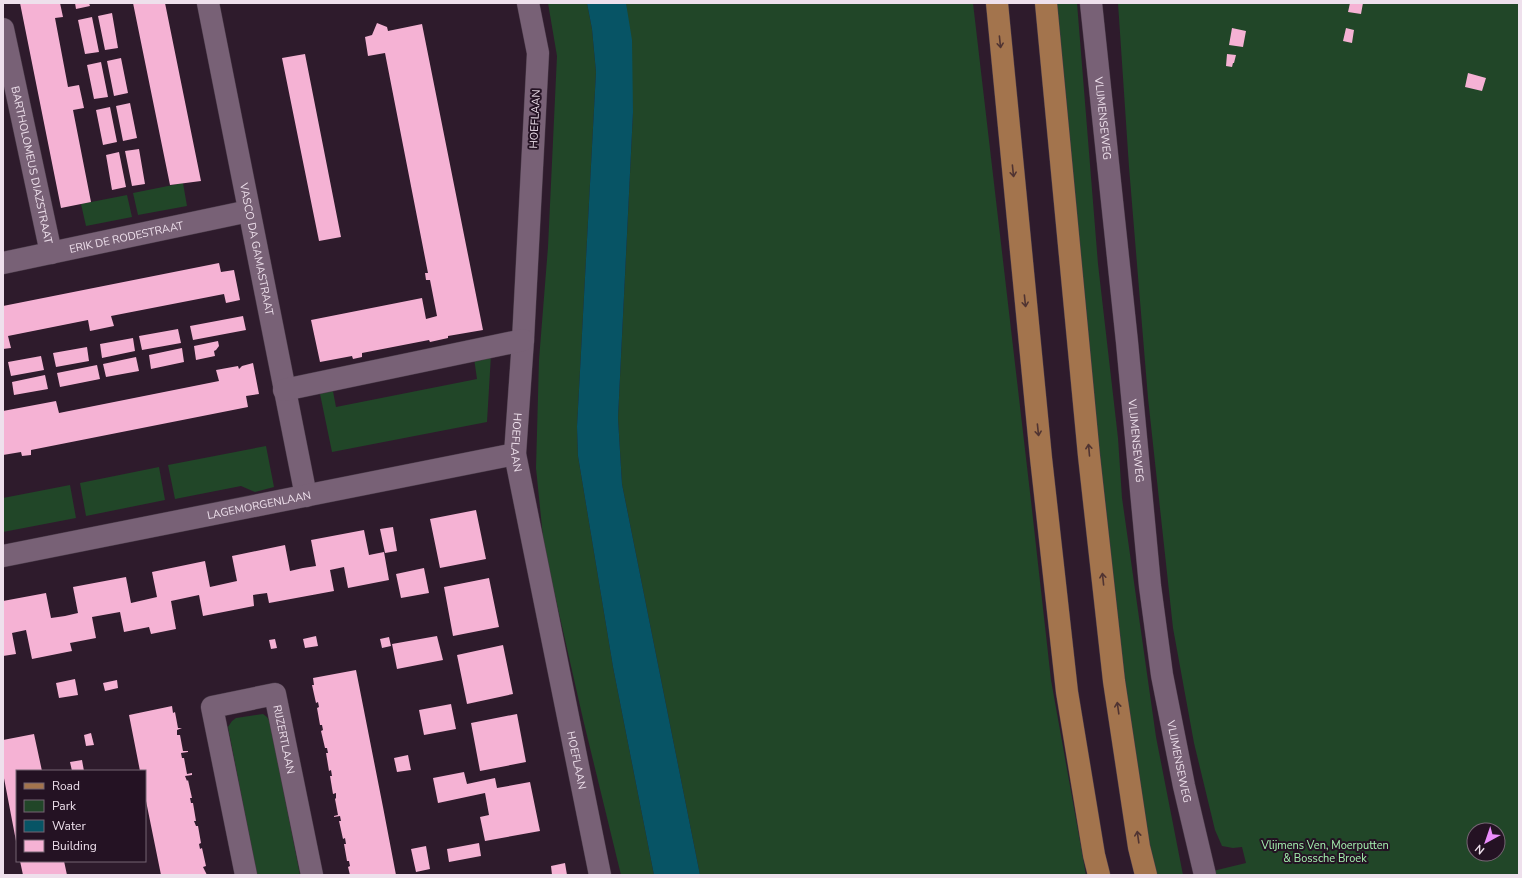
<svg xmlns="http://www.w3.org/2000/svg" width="1522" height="878" viewBox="0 0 1522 878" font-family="'Nunito Sans',sans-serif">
<rect width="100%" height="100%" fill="#2e1b2c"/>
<path fill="#214628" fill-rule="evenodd" d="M548 3H587L592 29 596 72 577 427 578 456 613 667 654 875H621L583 719 544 547 536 468 539 360 548 247 557 56Z
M626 3H973L1031 501 1051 680 1086 875H700L622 484 618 418 633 112Z
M1056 3H1077L1098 264 1118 438 1122 498 1156 737 1183 875H1157L1145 826 1118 633 1071 172Z
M1118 3H1519V875H1214L1213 871 1246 863 1242 847 1233 848 1222 846 1215 830 1194 743 1173 628 1148 398 1129 167ZM1474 830H1498V854H1474Z
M183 183 187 206 138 215 133 193Z
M127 195 132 217 86 226 81 204Z
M491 355 487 422 332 452 319 389 332 386 336 407 477 379 474 358Z
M266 446 274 487 255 492 241 486 175 499 168 465Z
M159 467 165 500 86 516 80 483Z
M70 485 76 518 3 532V498Z
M263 714 267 717 270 722 300 875H257L228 727 232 721 236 718Z"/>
<path fill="#075465" d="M587 3H626L632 40 633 112 618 418 622 484 700 875H654L613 667 578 456 577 427 596 72 592 29Z"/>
<path fill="#f5b2d4" d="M20 3H60L63 17 55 18 68 87 79 85 84 108 73 110 91 202 61 208Z
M75 3H89L90 6 76 9Z
M133 3H165L201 181 170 185Z
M1350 3H1363L1361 14 1348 12Z
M112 13 118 48 105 50 98 16Z
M92 17 99 52 85 54 78 20Z
M377 23 387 27 388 31 422 24 483 330 448 336V338L430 342 429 340 362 353V357L353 359 352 356 320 362 311 320 422 298 426 319 437 316 430 280H426L425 273H428L385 53 368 56 365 37 372 35Z
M1232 28 1246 31 1243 47 1229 45Z
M1346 28 1354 30 1352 43 1343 41Z
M305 54 341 237 319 241 282 58Z
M1227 54 1236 55 1234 63H1233L1232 67 1226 66Z
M121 58 128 93 114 96 107 61Z
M101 62 108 97 94 99 87 65Z
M1468 73 1486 78 1482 91 1465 87Z
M130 103 137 138 123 141 116 106Z
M110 107 117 142 103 145 96 110Z
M139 149 145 184 132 186 125 151Z
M119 152 126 187 112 190 106 155Z
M219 263 221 272 234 270 240 300 226 303 224 294 111 316 114 326 90 331 88 320 8 336 11 348 3 349V306Z
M243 316 246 330 193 340 190 326Z
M178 329 181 343 142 350 139 336Z
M133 338 135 351 102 358 100 344Z
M218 341 219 346 216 350 214 351 215 356 196 360 194 346Z
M87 347 89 361 56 367 53 353Z
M182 348 184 362 151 369 149 355Z
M41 356 44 370 11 376 8 362Z
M136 357 139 371 106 377 103 364Z
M253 363 259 394 246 396 248 407 31 450V455L22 456 21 452 3 455V411L56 401 59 413 219 381 216 370 238 366 239 369 242 366Z
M97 365 100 379 60 387 57 373Z
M45 375 48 389 14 395 12 382Z
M476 510 486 559 440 568 430 519Z
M393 527 397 551 385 553 380 529Z
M364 530 369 555 384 552 389 580 348 588 344 567 330 570 334 591 269 603 267 593 253 595 254 606 203 616 199 595 171 601 176 629 151 634 149 627 124 632 120 612 92 617 96 638 70 643 72 651 32 659 26 630 12 633 16 654 3 656V601L46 593 51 618 65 616 78 613 73 587 126 577 131 603 157 597 152 572 205 561 210 587 237 581 232 556 285 545 290 571 303 568 316 566 311 540Z
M424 568 429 593 401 598 396 574Z
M489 578 499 627 453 636 444 587Z
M316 636 318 646 305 648 303 639Z
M437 636 443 660 397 669 392 644Z
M389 637 391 646 382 648 380 639Z
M275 639 277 648 271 649 269 640Z
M503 645 513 694 467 704 457 655Z
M356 670 383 807 396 875H350L348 867 350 866 349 861H347L344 844H346L345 838 343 839 339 821H341L340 816 334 817V816L338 815 335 799 336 798V793L333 794 330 776H332L331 770 329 771 326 753H328L327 748H325L321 731 323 730 322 725H320L317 708 319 707 318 702 316 703 312 685H314L313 678Z
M75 679 78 695 59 698 56 683Z
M117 680 118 688 105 691 103 683Z
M451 704 456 729 424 735 419 710Z
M172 706 173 713 175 712 178 728H182L177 730V735H180L183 751H188V752L181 753 182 758H184L187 774 192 773V775L185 776 187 781 188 780 192 798H190L191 803H193L196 821H194L196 826H198L201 843 199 844 200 849 202 848 206 866 203 867 207 875H161L145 796V771H140L129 715Z
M517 714 526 762 480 771 471 723Z
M91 733 94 745 86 746 84 735Z
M34 734 42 771H17L16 841 3 773V740Z
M408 755 411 770 397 772 394 758Z
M82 760 84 771H72L70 762Z
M464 772 467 784 495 778 497 788 530 782 540 831 485 841 480 817 489 815 485 793 438 803 433 778Z
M479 843 481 856 449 862 447 849Z
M426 846 430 869 416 872 411 849Z
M20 861H64L67 875H23Z
M565 863 567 875H552L551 866Z"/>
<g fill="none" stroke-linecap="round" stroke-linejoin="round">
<defs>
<g id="minor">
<path id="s1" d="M208 3 306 496"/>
<path id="s2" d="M528 3 538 53 523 340 515 454 600 875"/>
<path id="s3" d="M1091 3 1127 342 1150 586 1162 675 1184 786 1205 875"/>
<path id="s4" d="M3 29 51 253"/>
<path id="s5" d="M3 263 249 211"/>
<path d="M284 390 523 340"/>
<path id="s6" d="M3 556 515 454"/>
<path id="s7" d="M246 875 212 707 275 694 312 875"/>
</g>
<path id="major" d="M997 3 1041 458 1067 692 1094 855 1099 875
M1046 3 1089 456 1114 681 1139 847 1146 875"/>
</defs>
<use href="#minor" stroke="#493a48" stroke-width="23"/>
<use href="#major" stroke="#493a48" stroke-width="23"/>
<use href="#minor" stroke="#786176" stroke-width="22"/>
<use href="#major" stroke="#a3744d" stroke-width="22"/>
</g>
<defs><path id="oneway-shaft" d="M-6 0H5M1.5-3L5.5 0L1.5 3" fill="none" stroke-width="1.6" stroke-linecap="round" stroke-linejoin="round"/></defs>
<g stroke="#503432">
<use href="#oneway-shaft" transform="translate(1000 42) rotate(84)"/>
<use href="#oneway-shaft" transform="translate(1013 171) rotate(84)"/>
<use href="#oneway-shaft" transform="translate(1025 301) rotate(84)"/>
<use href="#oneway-shaft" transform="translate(1038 430) rotate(84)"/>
<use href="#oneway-shaft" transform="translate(1089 450) rotate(-95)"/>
<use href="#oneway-shaft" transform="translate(1103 579) rotate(-96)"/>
<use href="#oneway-shaft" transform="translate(1118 708) rotate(-98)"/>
<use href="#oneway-shaft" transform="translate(1138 837) rotate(-98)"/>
</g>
<g text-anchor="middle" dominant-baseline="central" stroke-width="4" stroke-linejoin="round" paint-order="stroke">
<g font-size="11" fill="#eee0ec" stroke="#241223">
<text transform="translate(535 119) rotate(-87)">HOEFLAAN</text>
<text stroke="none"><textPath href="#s3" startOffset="116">VLIJMENSEWEG</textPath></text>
<text stroke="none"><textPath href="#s4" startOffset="139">BARTHOLOMEUS DIAZSTRAAT</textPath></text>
<text stroke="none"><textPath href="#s5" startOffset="126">ERIK DE RODESTRAAT</textPath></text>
<text stroke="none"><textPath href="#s1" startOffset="251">VASCO DA GAMASTRAAT</textPath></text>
<text stroke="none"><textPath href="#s3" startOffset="440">VLIJMENSEWEG</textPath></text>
<text stroke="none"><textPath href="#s2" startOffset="441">HOEFLAAN</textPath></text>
<text stroke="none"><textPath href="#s6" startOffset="261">LAGEMORGENLAAN</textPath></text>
<text stroke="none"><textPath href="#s7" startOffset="282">RIJZERTLAAN</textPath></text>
<text stroke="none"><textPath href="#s2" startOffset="765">HOEFLAAN</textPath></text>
<text stroke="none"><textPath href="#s3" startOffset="764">VLIJMENSEWEG</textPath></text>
</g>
<g font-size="11" fill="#a6f4b1" stroke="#241223">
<text x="1325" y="845">Vlijmens Ven, Moerputten<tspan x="1325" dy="13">&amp; Bossche Broek</tspan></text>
</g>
</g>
<rect width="1522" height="878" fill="none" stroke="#eee0ec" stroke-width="8"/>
<rect x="16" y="770" width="130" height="92" fill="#241223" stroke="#756473"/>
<rect x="24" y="783" width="20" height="6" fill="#a3744d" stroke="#756473"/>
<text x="52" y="790" font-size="12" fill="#eee0ec">Road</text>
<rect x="24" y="800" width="20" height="12" fill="#214628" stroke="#756473"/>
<text x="52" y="810" font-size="12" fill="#eee0ec">Park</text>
<rect x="24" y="820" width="20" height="12" fill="#075465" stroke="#756473"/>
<text x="52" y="830" font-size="12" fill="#eee0ec">Water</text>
<rect x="24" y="840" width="20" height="12" fill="#f5b2d4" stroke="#756473"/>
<text x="52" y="850" font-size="12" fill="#eee0ec">Building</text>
<g transform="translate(1486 842) rotate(220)"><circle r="19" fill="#241223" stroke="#756473"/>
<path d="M0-3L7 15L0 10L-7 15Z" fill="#eb8dfc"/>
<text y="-6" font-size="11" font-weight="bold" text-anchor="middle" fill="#eee0ec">N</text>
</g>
</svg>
